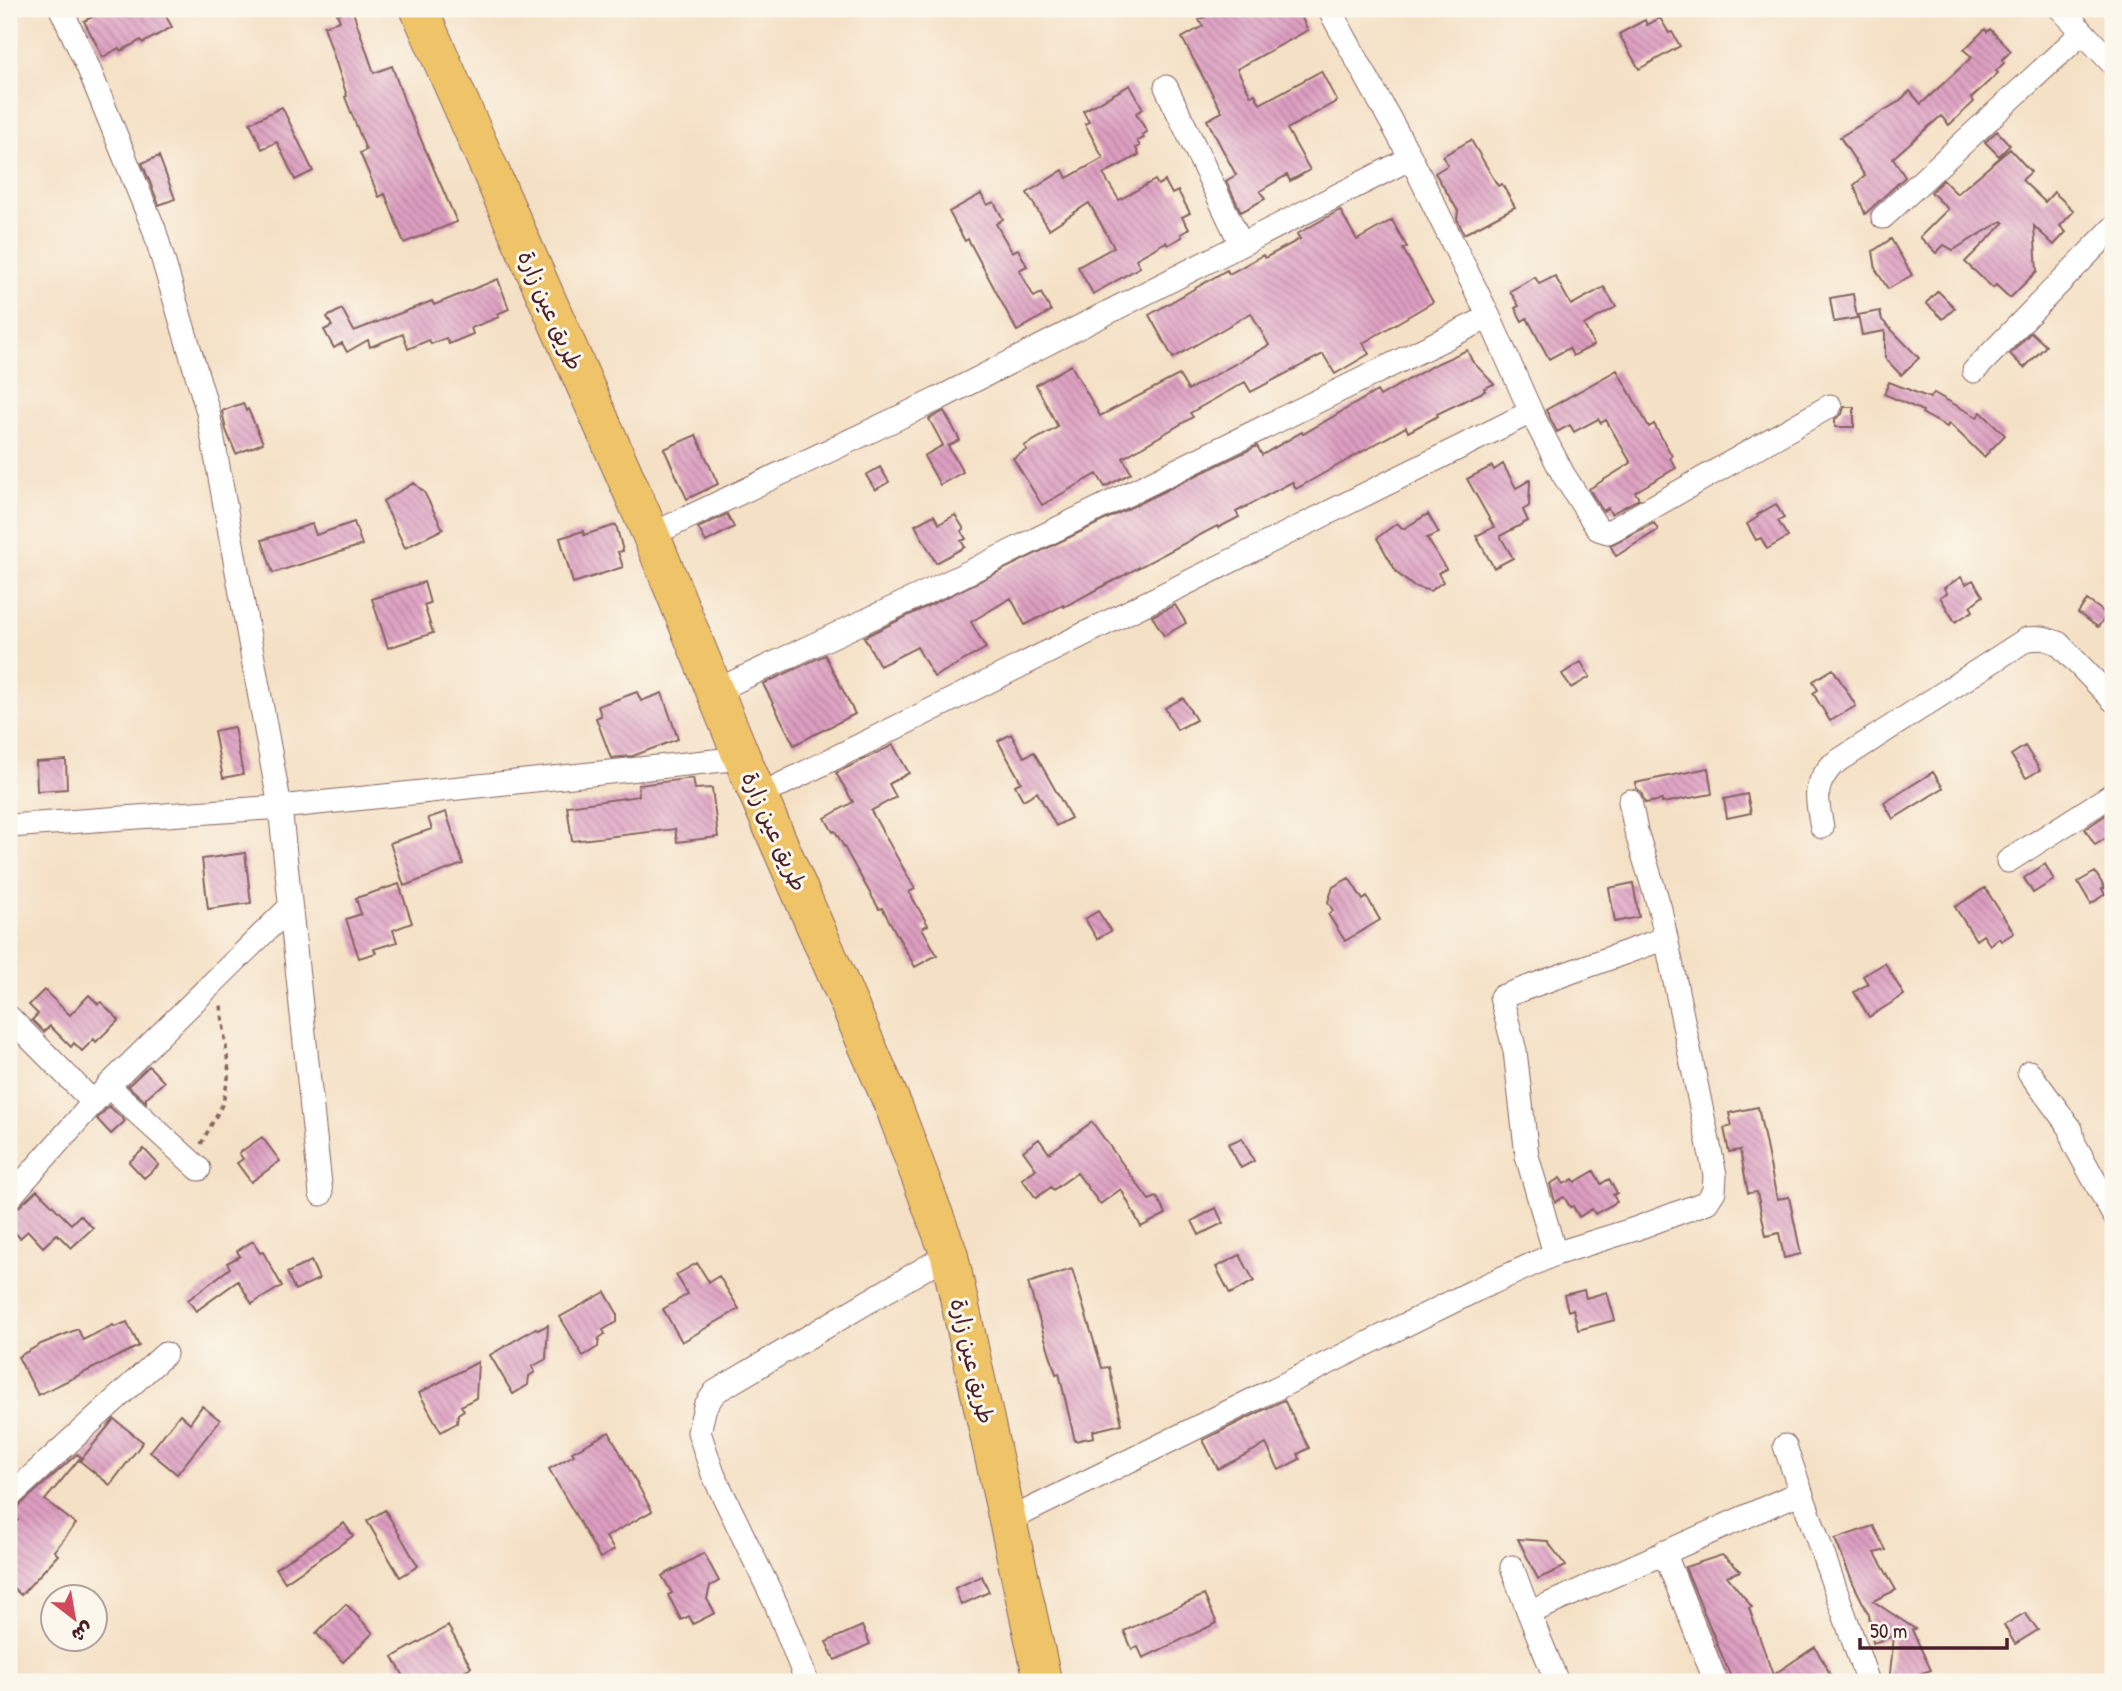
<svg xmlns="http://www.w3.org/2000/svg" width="2122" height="1691" viewBox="0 0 2122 1691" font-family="'Patrick Hand','Playpen Sans Arabic',sans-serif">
<defs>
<pattern id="building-back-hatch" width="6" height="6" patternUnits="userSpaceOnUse" patternTransform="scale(1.75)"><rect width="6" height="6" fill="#dd9ec1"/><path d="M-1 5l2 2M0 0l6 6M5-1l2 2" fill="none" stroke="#b5809d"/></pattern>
</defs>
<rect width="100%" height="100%" fill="#fbf7ec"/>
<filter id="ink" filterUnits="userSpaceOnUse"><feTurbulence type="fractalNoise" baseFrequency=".0143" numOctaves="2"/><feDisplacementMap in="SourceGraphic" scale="14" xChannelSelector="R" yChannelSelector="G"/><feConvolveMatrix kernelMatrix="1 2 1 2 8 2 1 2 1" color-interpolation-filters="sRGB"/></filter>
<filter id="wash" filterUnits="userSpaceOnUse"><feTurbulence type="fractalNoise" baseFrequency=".00686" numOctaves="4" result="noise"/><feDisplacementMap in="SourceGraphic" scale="28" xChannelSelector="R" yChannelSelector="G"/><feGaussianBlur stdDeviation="1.57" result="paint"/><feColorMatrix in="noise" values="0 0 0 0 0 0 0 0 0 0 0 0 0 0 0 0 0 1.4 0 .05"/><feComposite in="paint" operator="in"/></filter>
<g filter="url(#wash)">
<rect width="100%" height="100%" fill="#f4e0c5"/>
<g id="blocks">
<path fill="url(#building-back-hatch)" d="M90 9H162L172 27 143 43 141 40 121 51 119 48 103 57 84 21 94 16Z
M352 9 374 73 392 66 405 103 457 222 404 243 385 194 379 197 360 153 366 150 345 97 347 96 324 26 340 21 337 14Z
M1219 9H1297L1308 30 1237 69 1251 96 1255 94 1260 104 1321 71 1337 101 1287 129 1310 170 1290 181 1287 175 1260 191 1265 199 1241 212 1226 181 1236 175 1207 120 1222 112 1182 38 1203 26 1199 20Z
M1660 18 1669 33 1672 32 1680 46 1639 69 1619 34 1645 20 1647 25Z
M1985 29 1987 32 1990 29 2011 51 2002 60 2004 63 1996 71 1998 73 1971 98 1974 102 1949 125 1941 116 1893 158 1905 177 1865 214 1854 185 1865 176 1840 137 1898 102 1910 91 1921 104 1972 57 1964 50Z
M1130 85 1143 109 1136 113 1147 132 1142 135 1144 138 1137 141 1140 146 1136 148 1139 155 1103 174 1119 200 1155 180 1158 185 1165 181 1172 194 1178 191 1190 213 1182 217 1189 229 1181 234 1182 237 1168 245 1166 242 1136 259 1140 267 1093 294 1078 267 1114 247 1089 203 1049 229 1027 193 1063 170 1067 178 1103 158 1085 124 1089 122 1083 111Z
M282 107 313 171 295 180 277 142 262 149 250 123Z
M1997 131 2010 145 1999 156 1985 142Z
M1471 140 1498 186 1502 184 1515 207 1464 234 1457 219 1458 211 1435 173 1448 165 1443 156Z
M2010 149 2031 172 2022 180 2045 202 2054 192 2074 211 2060 226 2066 232 2054 245 2034 226 2037 271 2010 298 1996 285 1993 288 1965 262 2004 223 2002 221 1953 250 1944 245 1936 253 1920 237 1948 209 1931 192 1943 180 1957 194Z
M159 156 175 199 159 205 142 163Z
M981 194 987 205 994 202 1003 219 996 224 1012 252 1018 249 1027 266 1019 270 1034 297 1041 293 1051 311 1017 331 968 239 965 241 949 212Z
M1340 210 1357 240 1392 220 1407 247 1403 249 1433 302 1363 343 1369 354 1335 374 1323 354 1251 392 1245 382 1190 413 1193 417 1123 458 1131 473 1105 487 1097 474 1042 505 1013 458 1027 450 1024 446 1058 427 1036 385 1071 365 1100 416 1179 375 1188 390 1269 345 1251 313 1173 358 1149 315 1227 270 1229 274 1263 255 1265 258 1300 239 1297 234Z
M1891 239 1912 275 1888 289 1876 270 1873 251Z
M1555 276 1571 305 1604 287 1616 307 1584 325 1594 345 1573 356 1569 348 1549 359 1527 318 1522 321 1515 308 1519 306 1510 291 1535 277 1539 284Z
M498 279 509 309 497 314 499 317 471 328 473 334 449 344 446 338 431 344 429 340 408 349 403 334 370 347 368 340 347 352 342 343 334 348 324 330 332 326 327 317 342 309 354 331 432 301 434 305Z
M1938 291 1955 308 1943 319 1926 303Z
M1853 294 1857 318 1834 322 1830 298Z
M1880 311 1882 320 1919 358 1901 375 1885 358V331L1862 335 1858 315Z
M2031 332 2046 346 2024 368 2010 354Z
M1467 350 1472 361 1494 384 1484 388 1485 391 1437 414 1438 416 1408 432 1406 427 1296 489 1292 482 1236 512 1239 517 1218 528 1217 526 1064 607 1063 605 1025 625 1011 598 971 622 986 648 934 677 917 647 880 666 864 637 1257 446 1262 455 1302 432 1303 434 1377 391 1380 396 1434 365Z
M1617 370 1649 427 1654 424 1672 456 1670 458 1676 468 1635 492 1639 499 1611 514 1608 508 1603 511 1589 489 1631 463 1606 420 1601 423 1598 419 1574 432 1570 425 1557 432 1546 410Z
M1889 382 1930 398 1934 393 1977 417 1981 412 2005 435 1984 457 1949 423 1947 427 1922 413 1923 411 1884 394Z
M243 403 246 411 248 409 263 443 236 454 226 430 222 411Z
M1844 407H1854V427H1835V419L1842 414Z
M944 411 960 440 948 446 963 472 940 485 924 456 943 445 929 419Z
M696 435 718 484 687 499 664 449Z
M1503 464 1516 488 1530 480 1529 506 1523 510 1528 521 1500 536 1513 558 1494 568 1476 536 1494 527 1467 479 1492 466 1494 470Z
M880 467 889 482 875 490 866 475Z
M414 483 424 492 443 529 405 548 383 501Z
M1776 504 1784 518 1778 521 1788 537 1767 549 1761 538 1756 540 1747 524 1758 517 1757 515Z
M727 514 734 527 706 542 698 528Z
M1428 514 1439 533 1427 538 1446 569 1438 573 1443 582 1430 591 1413 586 1397 573 1377 538 1397 523 1403 529Z
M934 515 939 524 955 515 964 529 961 531 966 539 961 541 965 547 936 563 915 525Z
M354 522 362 545 273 573 262 540 312 524 316 535Z
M1654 523 1658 530 1616 556 1610 545Z
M616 525 623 551 618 552 623 567 573 583 560 538 583 531 584 535Z
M1961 577 1966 584 1973 580 1983 596 1970 606 1973 611 1955 622 1940 597 1947 593 1944 588Z
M424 582 430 603 424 605 433 633 388 648 372 599Z
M2087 600 2107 614 2098 627 2078 613Z
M1175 605 1186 623 1164 636 1152 616Z
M825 655 855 714 794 745 763 684Z
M1581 662 1590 677 1571 688 1562 674Z
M1833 669 1856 706 1830 721 1813 693 1818 690 1813 681Z
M637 692 641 701 662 693 678 739 633 756 611 758 596 718 601 716 598 706Z
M1183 698 1196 720 1177 730 1165 708Z
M234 727 243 774 223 778 214 731Z
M1011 734 1024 757 1034 752 1071 818 1056 826 1037 792 1023 800 1015 785 1021 782 998 741Z
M893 745 909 773 889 784 896 797 871 811 915 889 909 892 928 925 922 928 937 955 915 967 882 908 879 909 835 831 833 832 825 818 853 802 836 773Z
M2025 746 2040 770 2026 778 2011 755Z
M66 760 67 789 37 791 36 762Z
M1708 768 1712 794 1662 803V800L1645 803 1641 792 1637 789 1635 783Z
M1933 772 1943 788 1893 819 1884 803Z
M693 778 695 789 712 788 718 837 677 842 675 829 572 841 567 806 639 796 638 785Z
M1747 794 1751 813 1727 818 1724 799Z
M2113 810V834L2095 845 2085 829Z
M446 812 463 864 404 886 390 843 432 829 428 818Z
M245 853 251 903 208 909 202 859Z
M2045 864 2054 880 2033 893 2024 878Z
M2095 872 2105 888 2102 889 2105 894 2091 904 2078 882Z
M1349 878 1363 900 1367 897 1380 920 1345 941 1328 914 1333 911 1328 902 1333 887Z
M1633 883 1639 917 1615 922 1609 888Z
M399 884 412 923 393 930 397 942 374 949 376 953 359 958 346 919 361 914 356 898Z
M1985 888 2014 933 2001 941 1999 938 1990 945 1983 935 1976 940 1955 907Z
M1098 911 1111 931 1097 939 1085 919Z
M1885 963 1904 995 1869 1017 1854 992 1868 984 1863 976Z
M44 990 70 1015 89 995 98 1004 101 1002 119 1020 96 1042 94 1039 82 1051 74 1043 71 1047 50 1026 44 1032 32 1020 38 1014 29 1005Z
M149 1066 164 1082 146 1098V1102L128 1086Z
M109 1106 125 1121 111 1134 97 1119Z
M1758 1107 1777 1199 1789 1197 1801 1254 1784 1258 1779 1233 1766 1236 1757 1192 1748 1193 1740 1150 1729 1152 1724 1128 1732 1126 1729 1113Z
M1092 1122 1149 1200 1157 1197 1166 1214 1141 1227 1121 1189 1100 1204 1077 1173 1053 1190 1051 1187 1036 1198 1022 1179 1036 1169 1023 1151 1039 1139 1049 1153Z
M262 1137 280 1161 251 1182 237 1163 243 1159 239 1153Z
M1242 1138 1254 1161 1241 1168 1228 1144Z
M144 1149 159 1165 144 1178 129 1162Z
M1594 1171 1601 1184 1609 1179 1617 1193 1613 1195 1617 1202 1595 1214 1592 1209 1579 1217 1573 1206 1570 1207 1564 1197 1555 1202 1550 1184 1560 1178 1564 1184 1573 1179 1575 1182Z
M37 1190 71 1224 80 1215 93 1228 71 1248 57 1234 43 1247 28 1231 20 1238 9 1226V1216Z
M1216 1208 1223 1223 1199 1235 1192 1221Z
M253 1241 260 1253 263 1252 282 1286 252 1304 238 1281 196 1311 188 1300 230 1268 227 1263 240 1256 237 1251Z
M1240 1255 1254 1281 1230 1294 1216 1267Z
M311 1261 319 1279 295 1290 287 1273Z
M697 1263 709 1282 719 1276 739 1309 682 1342 663 1309 688 1294 676 1275Z
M1072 1269 1102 1368 1109 1367 1122 1424 1093 1431 1094 1437 1075 1441 1059 1373 1056 1374 1028 1283Z
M1584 1290 1586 1298 1607 1292 1615 1320 1578 1330 1573 1309 1568 1311 1564 1295Z
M605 1292 617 1313V1322L603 1330 605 1334 599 1338 598 1347 583 1356 560 1317Z
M127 1322 139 1346 38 1395 18 1357 41 1344 78 1329 83 1340 113 1325 115 1327Z
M548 1325 546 1359 532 1367 535 1372 529 1376 528 1385 513 1394 490 1355 536 1328 538 1330Z
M478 1362 476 1398 461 1406 464 1410 458 1414 457 1423 441 1432 419 1393Z
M1284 1400 1309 1448 1298 1454 1300 1459 1279 1470 1266 1444 1218 1469 1203 1440Z
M202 1406 220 1420 177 1474 150 1452 180 1414 190 1423Z
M114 1419 143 1442 110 1485 80 1461Z
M609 1432 652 1511 606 1537 614 1550 600 1558 549 1469 574 1455 572 1452Z
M77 1454 81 1457 45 1500 76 1524 54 1551 58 1555 21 1595 9 1584V1531L18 1520 9 1512 18 1507Z
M385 1510 418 1566 400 1577 367 1521Z
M344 1523 353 1536 285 1582 276 1568Z
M1873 1526 1886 1550 1875 1553 1896 1590 1873 1601 1915 1629 1912 1630 1931 1670 1896 1682H1889L1894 1636 1873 1643 1869 1615 1853 1583 1835 1539Z
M1518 1539 1547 1541 1566 1566 1538 1579Z
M704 1553 719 1581 710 1586 707 1599 715 1613 693 1624 689 1616 681 1620 668 1595 672 1593 662 1576Z
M1722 1555 1741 1571 1727 1576 1752 1607 1749 1608 1773 1675 1815 1647 1830 1674 1813 1682H1733L1685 1567Z
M982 1576 989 1592 961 1605 955 1588Z
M1204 1595 1217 1623 1143 1658 1138 1647 1132 1649 1124 1631Z
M346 1604 373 1633 343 1662 316 1633Z
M2025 1613 2038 1630 2015 1644 2004 1625Z
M448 1626 471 1667 444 1682H407L393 1657Z
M862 1626 870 1644 835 1660 826 1642Z"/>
</g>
</g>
<g filter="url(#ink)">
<use href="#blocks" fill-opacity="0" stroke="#866361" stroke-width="2"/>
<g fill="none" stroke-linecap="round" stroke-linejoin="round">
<defs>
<path id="minor" d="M61 9 88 67 154 229 208 412 280 807 321 1194
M1329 9 1411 158 1489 317 1531 412 1563 474 1598 529 1608 532 1614 529 1830 406
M2061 9 2113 64
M1166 87 1241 244
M1883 217 2082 33
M1974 371 2113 228
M651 535 938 399 1411 158
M715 691 955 579 1489 317
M760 795 1531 412
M9 826 280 807 742 758
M1822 827C1817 800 1812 787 1832 765L2027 639 2043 638 2058 643 2113 700
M2008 861 2113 794
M9 1017 93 1102
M2029 1072 2071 1129 2074 1143 2113 1214
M108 1086 199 1169
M9 1198 108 1086 289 908
M1555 1254 1527 1156 1515 1051 1501 997 1666 938
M1785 1446 1801 1492
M9 1497 165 1354
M1009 1520 1476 1290 1555 1254 1635 1229 1707 1202 1714 1191 1715 1175 1660 909 1636 831 1630 801
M1664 1552 1716 1682
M1512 1567 1529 1613
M807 1682 776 1604 713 1474 699 1432 705 1407 715 1392 949 1254
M1557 1682 1529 1613 1801 1492 1868 1682"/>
<path id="primary" d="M419 9 651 535 742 758 895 1110 949 1254 1043 1682"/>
</defs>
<use href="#minor" stroke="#866361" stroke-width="25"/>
<use href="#primary" stroke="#866361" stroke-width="39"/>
<path stroke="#866361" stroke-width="3.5" stroke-dasharray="5 5" stroke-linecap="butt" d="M201 1144 223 1103 229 1073 221 1005"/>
<use href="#minor" stroke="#fff" stroke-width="23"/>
<use href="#primary" stroke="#efc469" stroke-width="37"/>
</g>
</g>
<g text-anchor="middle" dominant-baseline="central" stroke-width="6" stroke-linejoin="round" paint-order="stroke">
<g font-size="23" fill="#4a1f2b" stroke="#fbf7ec">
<text transform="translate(551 310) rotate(66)">طريق عين زارة</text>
<text transform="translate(775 831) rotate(66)">طريق عين زارة</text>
<text transform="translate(973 1361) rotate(77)">طريق عين زارة</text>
</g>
</g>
<rect width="2122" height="1691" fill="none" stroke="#fbf7ec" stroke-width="35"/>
<g transform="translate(74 1618) rotate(149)"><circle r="33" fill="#fbf7ec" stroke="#b4a19f" stroke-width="2"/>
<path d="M0-5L12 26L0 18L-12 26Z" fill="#d1495b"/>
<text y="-10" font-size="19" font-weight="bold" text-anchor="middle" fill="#4a1f2b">ش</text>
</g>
<path d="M1860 1638v10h147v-10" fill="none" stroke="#4a1f2b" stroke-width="3.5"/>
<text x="1870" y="1638" font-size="21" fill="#4a1f2b" stroke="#fbf7ec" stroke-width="5" paint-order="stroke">50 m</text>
</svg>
